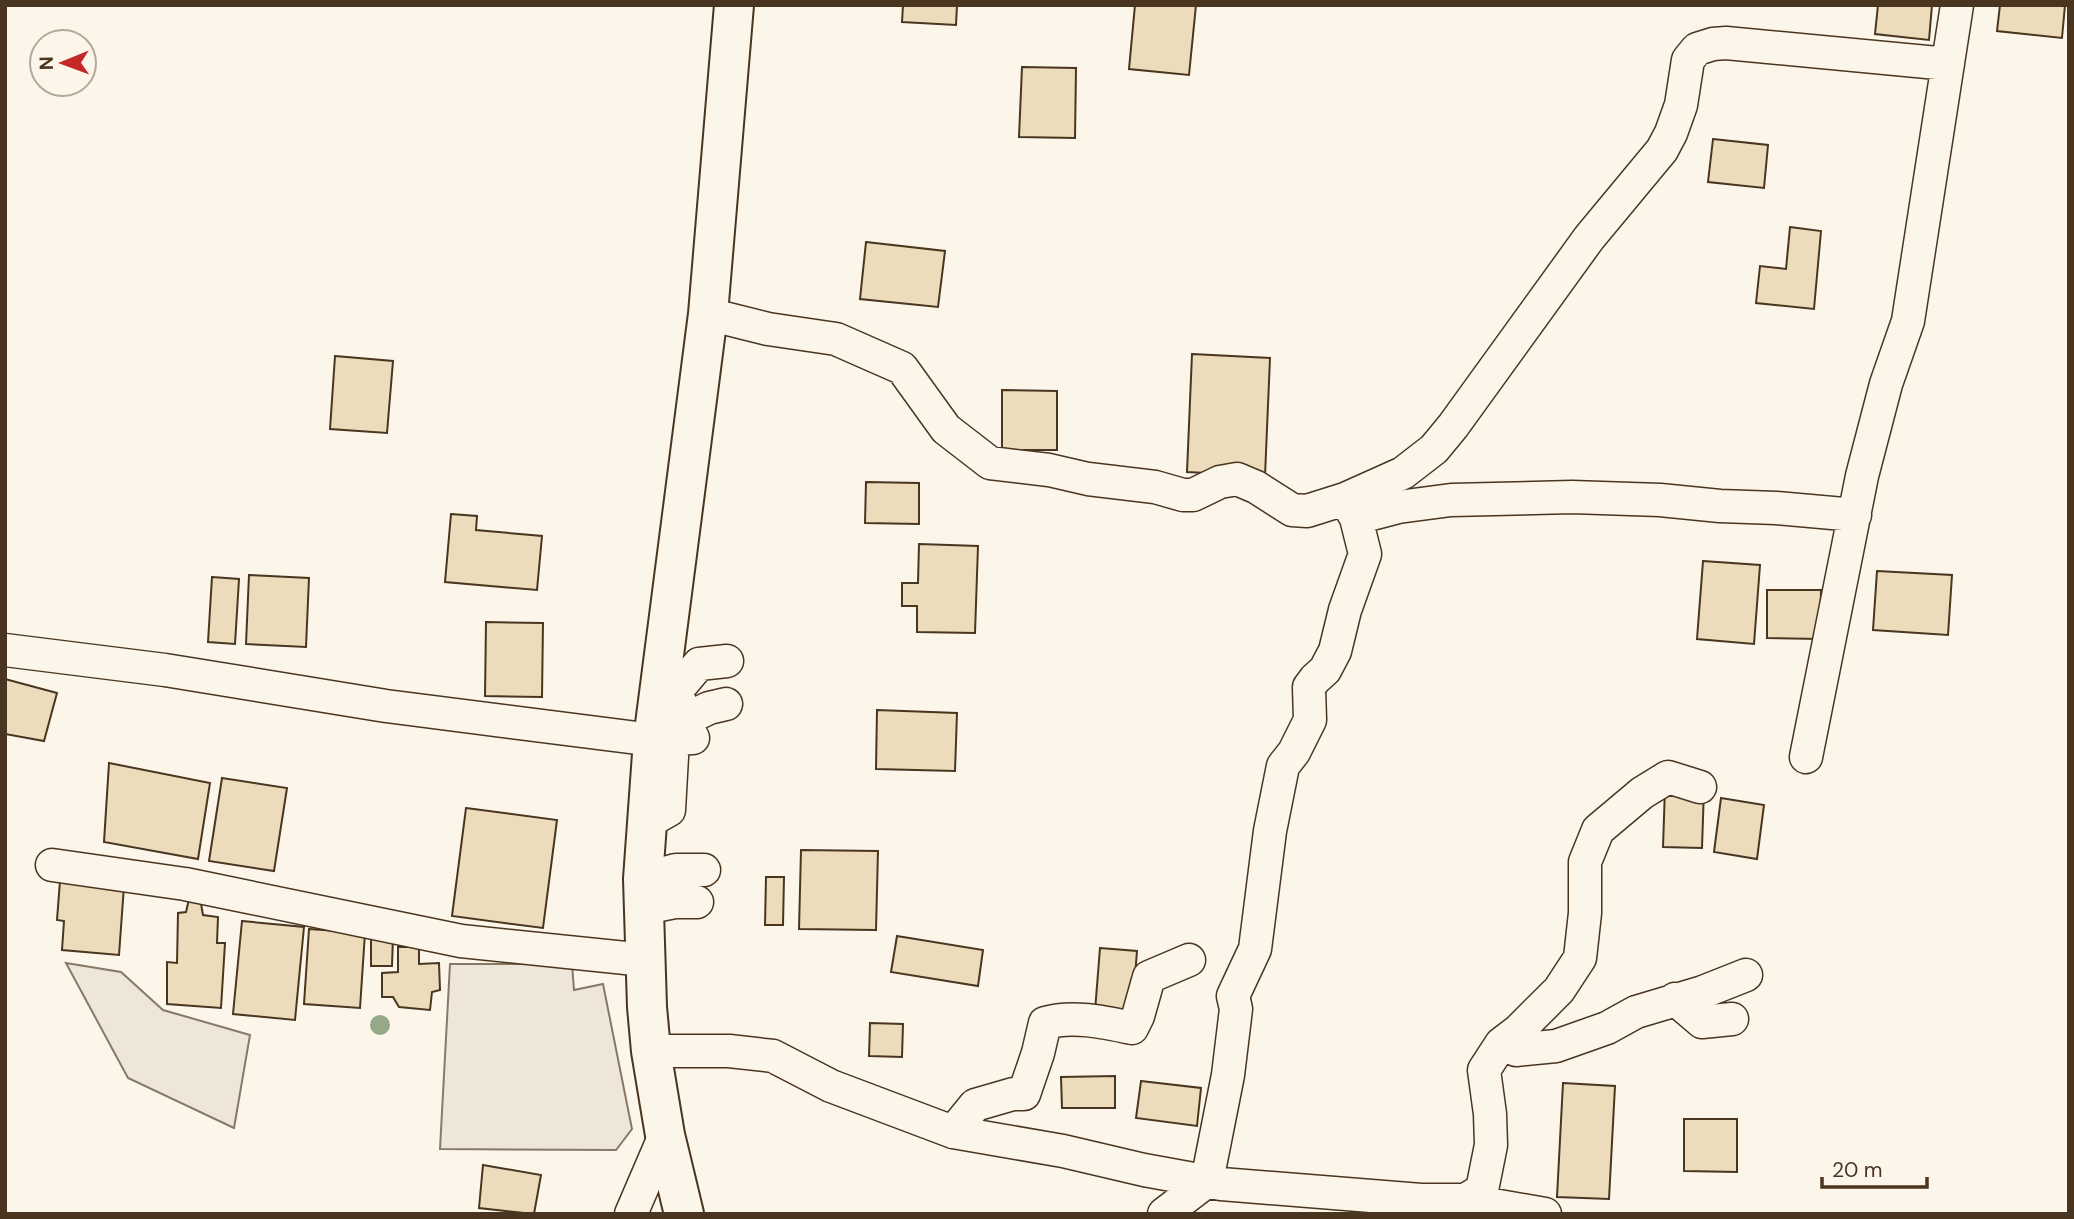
<svg xmlns="http://www.w3.org/2000/svg" width="2074" height="1219" viewBox="0 0 2074 1219" font-family="'DM Sans',sans-serif">
<rect width="100%" height="100%" fill="#fbf6e9"/>
<path fill="#ede6d9" stroke="#887966" stroke-width="2" d="M66 963 121 972 163 1010 250 1035 234 1128 128 1078Z
M450 964H572L574 990 603 984 632 1129 616 1150 440 1149Z"/>
<path fill="#ecdcbc" stroke="#4a3520" stroke-width="2" d="M903 5H957L956 25 902 22Z
M1135 5H1196L1189 75 1129 69Z
M1878 5H1932L1929 40 1875 34Z
M2000 5H2065L2062 38 1997 31Z
M1022 67 1076 68 1075 138 1019 137Z
M1713 139 1768 145 1764 188 1708 182Z
M1790 227 1821 231 1814 309 1756 303 1760 266 1786 269Z
M866 242 945 251 938 307 860 299Z
M1192 354 1270 358 1265 476 1187 472Z
M335 356 393 361 387 433 330 429Z
M1002 390 1057 391V450H1002Z
M866 482 919 483V524L865 523Z
M451 514 477 516 476 530 542 536 537 590 445 582Z
M919 544 978 546 975 633 917 632V606H902V583H918Z
M1703 561 1760 565 1754 644 1697 639Z
M1877 571 1952 575 1948 635 1873 630Z
M249 575 309 578 306 647 246 644Z
M212 577 239 579 235 644 208 642Z
M1767 590H1821L1820 639 1767 638Z
M486 622 543 623 542 697 485 696Z
M5 679 57 693 44 741 5 734Z
M877 710 957 713 955 771 876 769Z
M109 763 210 783 198 859 104 842Z
M222 778 287 788 274 871 209 861Z
M1665 788 1704 789 1702 848 1663 847Z
M1721 798 1764 805 1757 859 1714 852Z
M466 808 557 820 543 928 452 916Z
M801 850 878 851 876 930 799 929Z
M766 877H784L783 925H765Z
M60 881 124 886 119 955 62 950 64 921 57 920Z
M200 898 203 915 218 917 217 943H225L221 1008 167 1004V962L177 963 178 913 186 912 189 899Z
M242 921 304 927 295 1020 233 1014Z
M309 929 365 933 360 1008 304 1004Z
M371 936 393 937 392 966H371Z
M897 936 983 950 978 986 891 972Z
M398 947H419V964L439 963 440 990 432 992 430 1010 399 1007 393 997H382V973L398 972Z
M1100 948 1137 951 1132 1014 1095 1011Z
M870 1023 903 1024 902 1057 869 1056Z
M1115 1076V1108H1062L1061 1077Z
M1141 1081 1201 1088 1197 1126 1136 1118Z
M1563 1083 1615 1086 1609 1199 1557 1197Z
M1684 1119H1737V1172L1684 1171Z
M483 1165 541 1175 534 1214 479 1208Z"/>
<g fill="none" stroke-linecap="round" stroke-linejoin="round">
<defs>
<path id="minor" d="M708 314 768 329 836 339 902 368 946 429 990 463 1049 470 1088 479 1155 487 1183 495H1193L1220 482 1237 479 1256 487 1292 510 1307 511 1345 499 1356 518 1365 554 1345 610 1335 651 1325 670 1315 679 1309 687 1310 720 1294 752 1283 766 1270 831 1255 949 1233 996 1236 1009 1228 1075 1207 1181 1164 1214
M1345 499 1403 473 1434 449 1453 426 1589 238 1662 150 1671 133 1681 105 1688 60 1697 49 1713 44 1726 43 1948 64
M1356 518 1398 507 1451 500 1572 497 1660 500 1720 506 1776 508 1855 515
M5 650 165 670 386 706 653 740
M673 738 684 720 677 690 699 664 727 661
M1806 757 1862 476 1886 384 1908 321 1957 5
M646 823 669 810 673 739 693 738 684 720 709 708 726 704
M52 865 185 884 461 941 645 960
M643 879 676 870H704
M644 908 675 902H697
M1675 999 1702 1022 1732 1019
M1501 1044 1516 1050 1556 1046 1607 1028 1636 1012 1703 992 1746 975
M651 1051H729L773 1056 831 1086 953 1132 1063 1151 1144 1170 1221 1184 1421 1200H1465L1482 1190 1491 1145 1490 1114 1484 1070 1501 1044 1518 1031 1559 990 1580 958 1585 913V862L1598 830 1642 793 1668 777 1700 787
M953 1132 975 1105 1013 1094H1024L1038 1053 1045 1023C1072 1015 1104 1022 1132 1028L1138 1016 1149 977 1189 960
M1465 1200 1545 1214
M631 1214 665 1135"/>
<path id="tertiary" d="M684 1214 665 1135 651 1051 647 1007 643 879 653 740 708 314 734 5"/>
</defs>
<use href="#minor" stroke="#4a3520" stroke-width="35"/>
<use href="#tertiary" stroke="#4a3520" stroke-width="42"/>
<use href="#minor" stroke="#fbf6e9" stroke-width="32"/>
<use href="#tertiary" stroke="#fbf6e9" stroke-width="38"/>
</g>
<circle fill="#96a887" cx="380" cy="1025" r="10"/>
<rect width="2074" height="1219" fill="none" stroke="#4a3520" stroke-width="14"/>
<g transform="translate(63 63) rotate(269)"><circle r="33" fill="#fbf6e9" stroke="#b4a999" stroke-width="2"/>
<path d="M0-5L12 26L0 18L-12 26Z" fill="#c62828"/>
<text y="-10" font-size="19" font-weight="bold" text-anchor="middle" fill="#4a3520">N</text>
</g>
<path d="M1822 1177v10h105v-10" fill="none" stroke="#4a3520" stroke-width="3.5"/>
<text x="1832" y="1177" font-size="21" fill="#4a3520" stroke="#fbf6e9" stroke-width="5" paint-order="stroke">20 m</text>
</svg>
